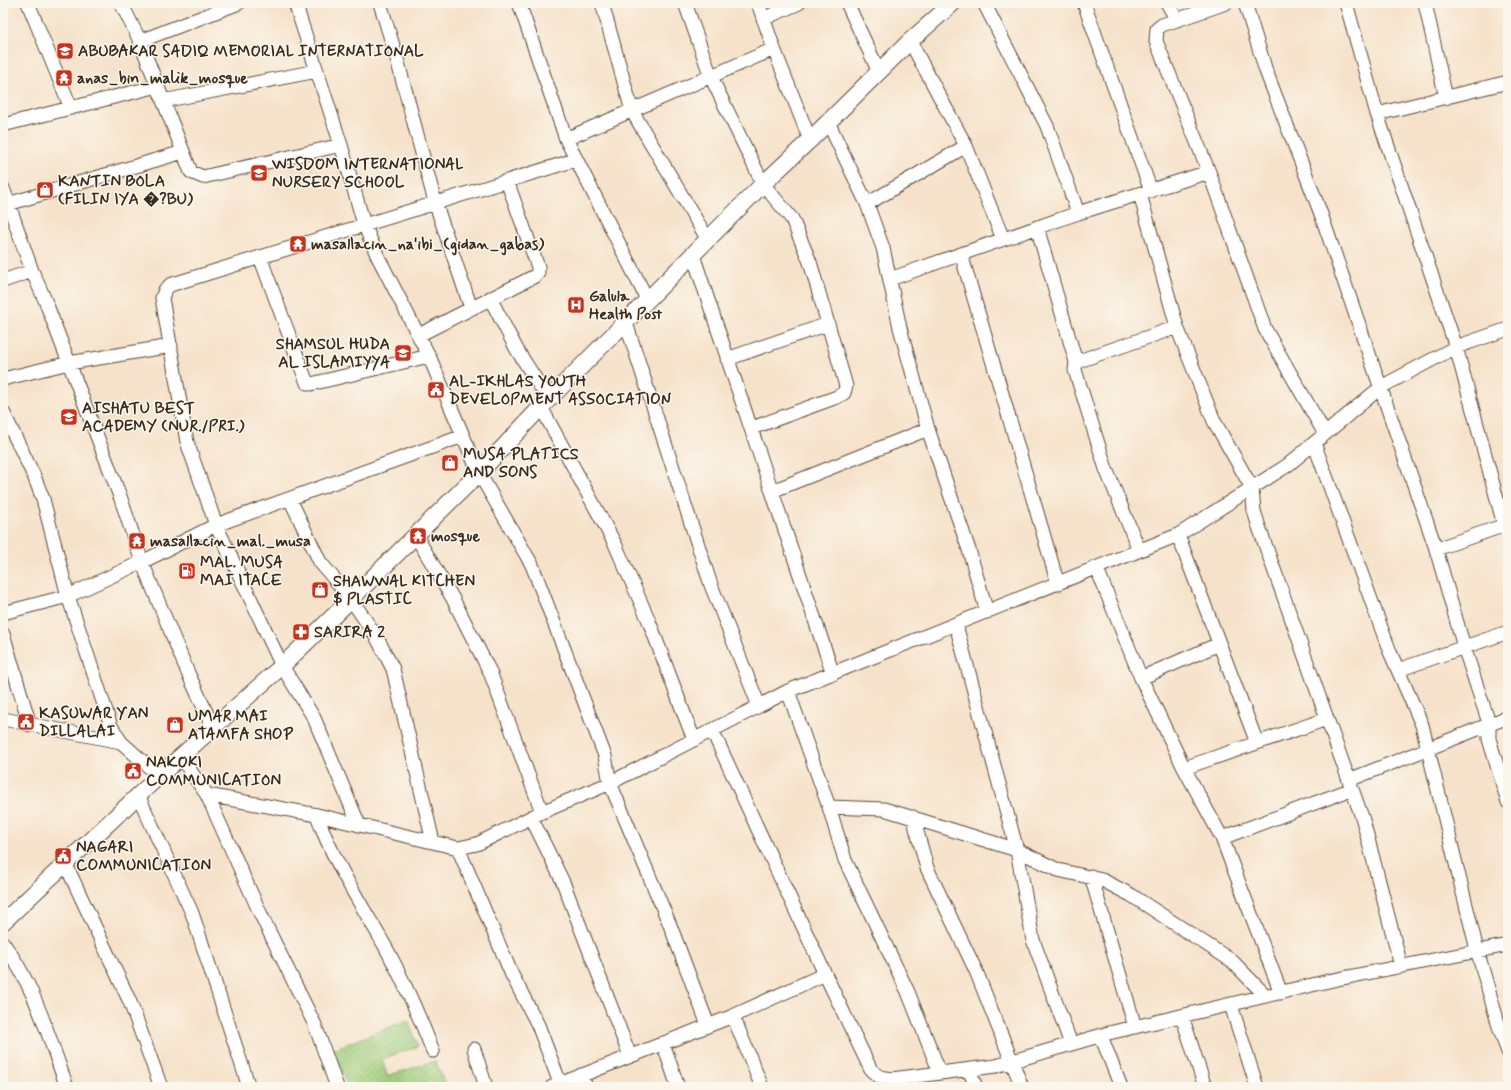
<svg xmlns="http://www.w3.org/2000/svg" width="1511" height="1090" viewBox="0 0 1511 1090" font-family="Mynerve,sans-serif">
<defs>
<pattern id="grass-dots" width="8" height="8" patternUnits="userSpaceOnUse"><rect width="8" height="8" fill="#9fcc7a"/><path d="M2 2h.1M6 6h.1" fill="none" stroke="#8aaf69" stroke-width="1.8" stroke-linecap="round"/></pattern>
</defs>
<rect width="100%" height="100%" fill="#fbf7ec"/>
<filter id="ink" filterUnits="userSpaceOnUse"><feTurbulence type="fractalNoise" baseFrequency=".025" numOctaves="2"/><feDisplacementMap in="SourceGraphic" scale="8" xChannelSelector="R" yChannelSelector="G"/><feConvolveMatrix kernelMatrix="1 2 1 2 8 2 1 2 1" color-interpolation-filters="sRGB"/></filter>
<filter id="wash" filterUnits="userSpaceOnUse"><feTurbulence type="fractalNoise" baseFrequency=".012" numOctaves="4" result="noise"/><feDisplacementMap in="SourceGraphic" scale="16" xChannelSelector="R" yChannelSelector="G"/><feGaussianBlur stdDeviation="0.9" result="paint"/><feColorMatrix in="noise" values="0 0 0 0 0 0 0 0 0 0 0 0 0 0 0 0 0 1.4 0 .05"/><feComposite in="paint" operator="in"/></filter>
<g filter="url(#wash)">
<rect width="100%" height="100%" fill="#f6e2ca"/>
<path fill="url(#grass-dots)" stroke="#6d7b4c" d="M408 1020 418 1046 382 1059 387 1076 435 1061 446 1087H348L334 1049Z"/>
</g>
<g filter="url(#ink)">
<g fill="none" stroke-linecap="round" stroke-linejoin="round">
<defs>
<path id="minor" d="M28 3 71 108
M121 3 140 41 191 172 203 177 341 145
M295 3 341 145 364 224 377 255 429 356 479 473 532 565 605 756 610 783 670 925 708 1025
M380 3 397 59 435 202 471 308
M519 3 566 139 648 301
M602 3 632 111 708 240
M685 3 711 77 763 184 792 219 810 262 846 386 844 393 837 397 752 428
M758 3 774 49 810 140
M847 3 879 72
M984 3 1047 126 1078 213
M1084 3 1151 191
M1167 3 1177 20
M1226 3 1162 25 1157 29 1156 41 1209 172 1265 329 1325 434
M1245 3 1266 71 1321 214 1436 549 1464 647 1489 723V739L1508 802
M1346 3 1377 114 1456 347 1504 525
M1425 3 1446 98
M763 19 799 3
M140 41 239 3
M910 41 966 146 1003 239
M163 101 317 71
M1377 114 1508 82
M828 122 867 204 883 248 900 328 928 429 969 550 987 612
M3 125 158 86
M566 139 774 49
M3 188 32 271 45 300 121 499 142 562 188 673 213 727
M1140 194 1177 327 1214 421 1252 488 1254 511 1260 530 1363 820 1401 966
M8 204 183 152
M867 204 966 146
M1037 227 1076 362 1075 370 1106 469 1139 550
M961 254 1058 584
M693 255 833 674
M260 257 307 383 311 384 429 356
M890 279 1078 213 1209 172
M3 281 32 271
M490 298 517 350 549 400
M626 323 711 585 759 706
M419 335 535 276 538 273V267L507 181
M727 359 828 324
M1076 362 1177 327
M3 379 69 363 171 346
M541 407 615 544 649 621 694 740
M3 412 34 476 43 499 68 596 111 726 121 742 159 776
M1314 443 1390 652 1422 725 1477 950 1500 1030 1508 1052
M772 491 928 429
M290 499 320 562 351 599 376 636 393 669 433 842
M1178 535 1257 743
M416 536 453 599 490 672 542 812
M1436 549 1508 524
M1097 569 1141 678 1184 768 1222 838 1281 993
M3 613 68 596 142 562 216 525 463 436
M956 625 1017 850 1033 940 1071 1044
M3 634 30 725
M1398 670 1508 632
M1141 678 1219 644
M788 691 829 807 845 860 908 992 940 1073
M3 719 121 742
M712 730 825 974 871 1070 880 1077 892 1079 996 1066 1109 1033 1333 980 1508 945
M180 756 207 795 261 915 315 1025 337 1087
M1184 768 1327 719
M1349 780 1508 717
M138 795 192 913 249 1087
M207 795 317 815 458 848 477 844 542 812 610 783 788 691 1178 535 1288 465 1381 387 1456 347 1508 329
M829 807 884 809 1017 850 1058 870 1102 880 1131 895 1232 961 1266 996
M317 815C333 862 362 905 386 948 404 981 419 1016 433 1051
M531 817 563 882 630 1056
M913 817 927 868 976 971 1022 1087
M359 825 314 718 282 666 216 525 187 442 162 298 165 290 170 285 575 160
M1222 838 1352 789
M458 848 512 975 538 1025 560 1083
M66 865 130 1002 161 1087
M1091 876 1135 1027
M3 943C35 986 49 1038 67 1087
M1231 1005 1257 1087
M733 1016 762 1087
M1182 1016 1205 1087
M1101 1036 1121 1087
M663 1043 678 1087
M474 1049 486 1087
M969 1069 976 1087
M581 1075 586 1087
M552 1087 733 1016 825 974"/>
<path id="tertiary" d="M3 922 159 776 282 666 351 599 479 473 541 407 763 184 810 140 910 41 953 3"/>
</defs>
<use href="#minor" stroke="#574638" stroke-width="15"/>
<use href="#tertiary" stroke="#574638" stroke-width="18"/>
<use href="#minor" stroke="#fff" stroke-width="13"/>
<use href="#tertiary" stroke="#fff" stroke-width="16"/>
</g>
</g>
<defs>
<symbol id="school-square" viewBox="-11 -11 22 22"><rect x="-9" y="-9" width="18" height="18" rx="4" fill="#c8321e" stroke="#fbf7ec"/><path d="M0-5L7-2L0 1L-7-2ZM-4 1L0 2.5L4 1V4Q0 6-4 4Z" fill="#fff"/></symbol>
<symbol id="temple-square" viewBox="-11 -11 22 22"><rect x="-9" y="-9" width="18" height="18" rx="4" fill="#c8321e" stroke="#fbf7ec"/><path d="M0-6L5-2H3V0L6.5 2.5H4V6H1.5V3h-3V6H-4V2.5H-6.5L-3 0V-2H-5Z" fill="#fff"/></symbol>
<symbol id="shop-square" viewBox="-11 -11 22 22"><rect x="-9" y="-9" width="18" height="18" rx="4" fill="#c8321e" stroke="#fbf7ec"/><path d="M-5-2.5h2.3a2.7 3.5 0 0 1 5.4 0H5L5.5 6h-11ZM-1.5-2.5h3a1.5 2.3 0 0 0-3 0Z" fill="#fff"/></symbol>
<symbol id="hospital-square" viewBox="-11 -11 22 22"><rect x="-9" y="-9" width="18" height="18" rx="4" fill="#c8321e" stroke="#fbf7ec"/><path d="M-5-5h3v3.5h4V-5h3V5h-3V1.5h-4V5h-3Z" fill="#fff"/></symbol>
<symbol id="civic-square" viewBox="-11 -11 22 22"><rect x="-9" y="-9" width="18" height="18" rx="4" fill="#c8321e" stroke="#fbf7ec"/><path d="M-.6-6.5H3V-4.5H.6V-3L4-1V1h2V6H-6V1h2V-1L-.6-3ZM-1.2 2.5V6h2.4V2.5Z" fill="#fff"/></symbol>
<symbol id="fuel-square" viewBox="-11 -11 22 22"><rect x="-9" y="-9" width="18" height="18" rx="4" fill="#c8321e" stroke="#fbf7ec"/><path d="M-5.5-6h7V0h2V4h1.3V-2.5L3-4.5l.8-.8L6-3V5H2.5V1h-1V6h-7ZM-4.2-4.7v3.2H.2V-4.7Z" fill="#fff"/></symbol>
<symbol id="pharmacy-square" viewBox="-11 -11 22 22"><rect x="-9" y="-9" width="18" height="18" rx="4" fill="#c8321e" stroke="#fbf7ec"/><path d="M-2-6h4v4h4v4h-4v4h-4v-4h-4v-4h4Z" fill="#fff"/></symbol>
</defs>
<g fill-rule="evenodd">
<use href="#school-square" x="55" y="41" width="20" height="20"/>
<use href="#temple-square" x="54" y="68" width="20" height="20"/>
<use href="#school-square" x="249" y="163" width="20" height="20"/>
<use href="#shop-square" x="35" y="180" width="20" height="20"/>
<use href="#temple-square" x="288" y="234" width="20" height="20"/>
<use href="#hospital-square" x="566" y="295" width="20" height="20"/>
<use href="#school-square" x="393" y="343" width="20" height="20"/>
<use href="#civic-square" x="426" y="380" width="20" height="20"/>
<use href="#school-square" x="59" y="407" width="20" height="20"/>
<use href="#shop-square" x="440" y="453" width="20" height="20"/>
<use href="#temple-square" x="408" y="526" width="20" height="20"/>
<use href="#temple-square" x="127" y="531" width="20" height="20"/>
<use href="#fuel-square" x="177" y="561" width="20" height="20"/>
<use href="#shop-square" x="310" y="580" width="20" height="20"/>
<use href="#pharmacy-square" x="291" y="622" width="20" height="20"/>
<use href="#civic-square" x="16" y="712" width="20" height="20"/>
<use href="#shop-square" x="165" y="715" width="20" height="20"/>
<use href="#civic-square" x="123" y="761" width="20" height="20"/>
<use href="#civic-square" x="53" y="846" width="20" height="20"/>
</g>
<g text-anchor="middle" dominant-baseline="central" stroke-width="3" stroke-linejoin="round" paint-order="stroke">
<g font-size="16" font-weight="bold" fill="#3b2a1e" stroke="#fbf7ec" text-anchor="start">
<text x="78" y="51">ABUBAKAR SADIQ MEMORIAL INTERNATIONAL</text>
<text x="77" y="78">anas_bin_malik_mosque</text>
<text x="272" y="164">WISDOM INTERNATIONAL<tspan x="272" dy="18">NURSERY SCHOOL</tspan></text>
<text x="58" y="181">KANTIN BOLA<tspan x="58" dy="18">(FILIN IYA �?BU)</tspan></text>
<text x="311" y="244">masallacin_na'ibi_(gidan_gabas)</text>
<text x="589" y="296">Galula<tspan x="589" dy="18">Health Post</tspan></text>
<text x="390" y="344" text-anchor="end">SHAMSUL HUDA<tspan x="390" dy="18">AL ISLAMIYYA</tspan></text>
<text x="449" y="381">AL-IKHLAS YOUTH<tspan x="449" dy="18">DEVELOPMENT ASSOCIATION</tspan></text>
<text x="82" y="408">AISHATU BEST<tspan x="82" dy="18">ACADEMY (NUR./PRI.)</tspan></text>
<text x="463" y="454">MUSA PLATICS<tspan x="463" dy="18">AND SONS</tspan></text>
<text x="431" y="536">mosque</text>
<text x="150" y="541">masallacin_mal._musa</text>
<text x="200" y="562">MAL. MUSA<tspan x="200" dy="18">MAI ITACE</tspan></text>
<text x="333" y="581">SHAWWAL KITCHEN<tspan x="333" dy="18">$ PLASTIC</tspan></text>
<text x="314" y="632">SARIRA 2</text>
<text x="39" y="713">KASUWAR ƳAN<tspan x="39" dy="18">DILLALAI</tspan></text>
<text x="188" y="716">UMAR MAI<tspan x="188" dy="18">ATAMFA SHOP</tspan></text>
<text x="146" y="762">NAKOKI<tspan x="146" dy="18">COMMUNICATION</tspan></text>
<text x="76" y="847">NAGARI<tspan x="76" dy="18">COMMUNICATION</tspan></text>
</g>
</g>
<rect width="1511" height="1090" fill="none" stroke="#fbf7ec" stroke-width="16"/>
</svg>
